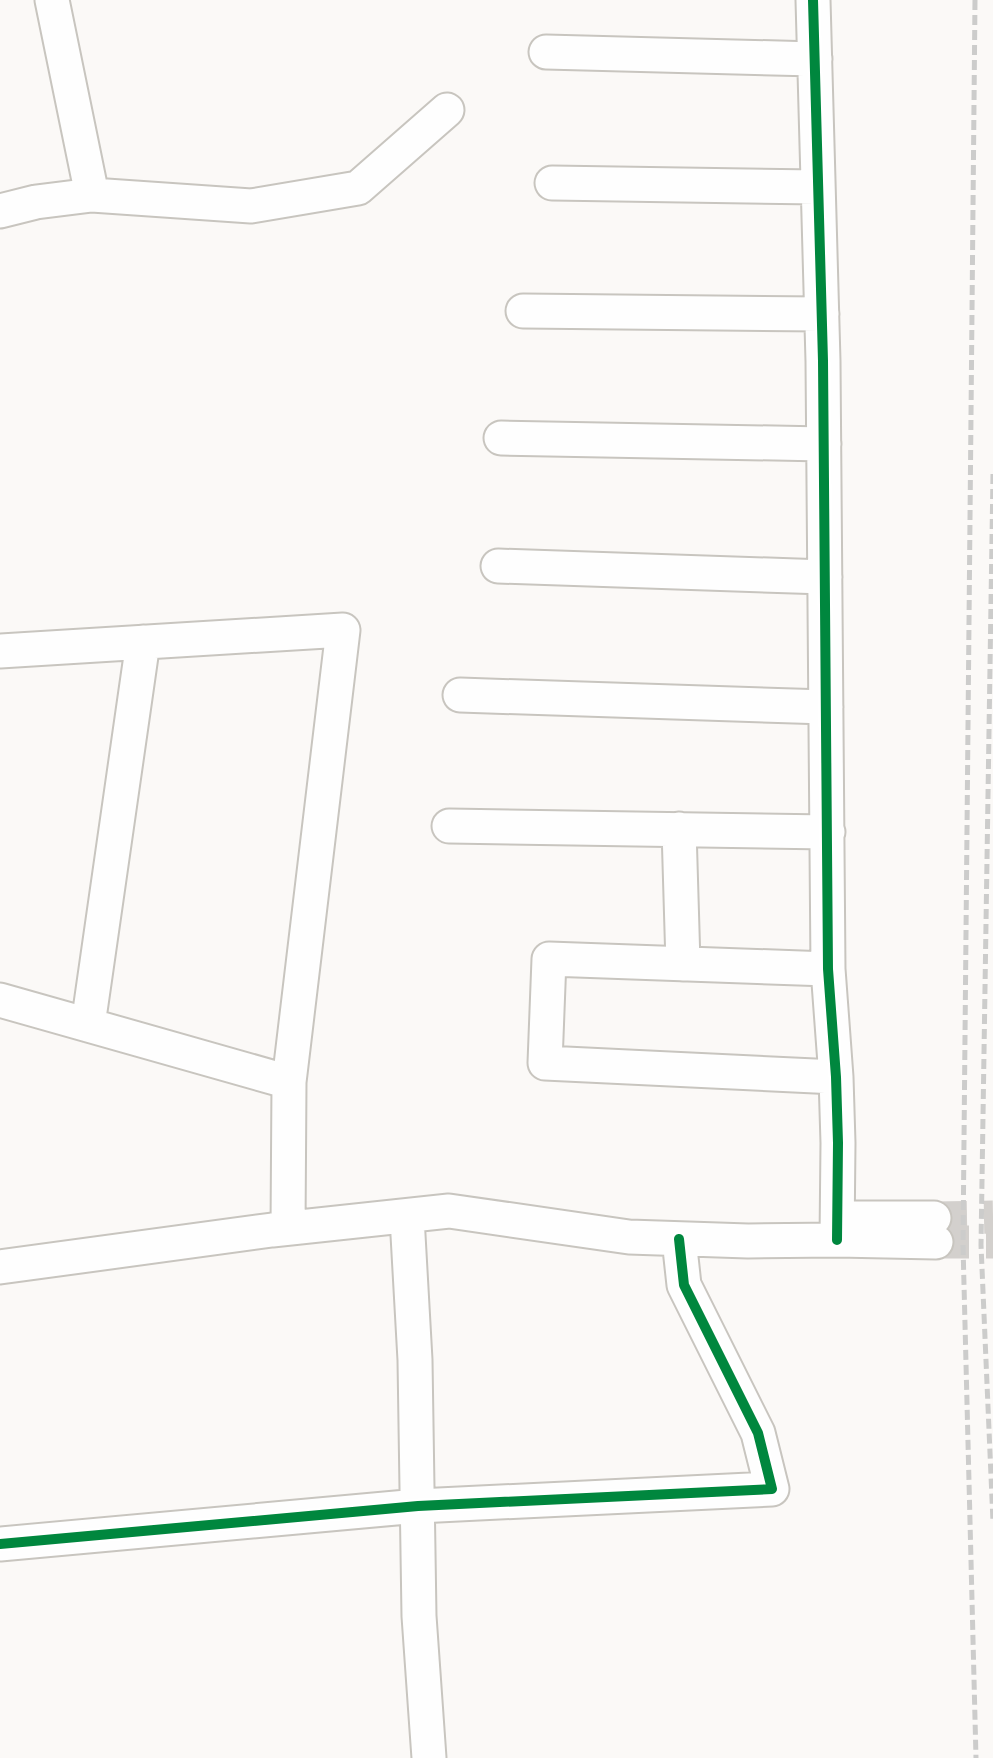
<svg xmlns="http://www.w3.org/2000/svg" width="993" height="1758" viewBox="0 0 993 1758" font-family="'Archivo Narrow',sans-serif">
<rect width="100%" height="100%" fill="#fbf9f7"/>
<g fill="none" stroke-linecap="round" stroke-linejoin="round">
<path stroke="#d3d0cd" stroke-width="33" stroke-dasharray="33 17" stroke-linecap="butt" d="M934 1218 993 1217
M936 1242H993"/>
<defs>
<path id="minor" d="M52 0 92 195
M813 0 823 361 828 969 836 1077 838 1143 837 1240
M546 52 815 59
M552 183 818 187
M0 211 36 202 92 195 251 206 358 188 447 110
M523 311 822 314
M501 438 824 444
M498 566 825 577
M0 651 343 630 289 1082 288 1228
M460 695 826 707
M449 826 828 832
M679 829 683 964
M828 969 549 959 545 1063 836 1077
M0 1000 289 1082
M88 1025 143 642
M407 1217 415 1360 419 1616 429 1758
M853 1218H934
M0 1267 272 1230 449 1211 629 1237 748 1241 837 1240 936 1242
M0 1544 418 1506 772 1489 758 1433 684 1285 679 1239"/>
</defs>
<use href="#minor" stroke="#c8c5bf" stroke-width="37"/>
<use href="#minor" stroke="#fefefe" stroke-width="33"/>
<path stroke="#cccccb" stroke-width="5" stroke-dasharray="10 5" stroke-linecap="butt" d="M975 0 963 1245 976 1758
M993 474 981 1245 993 1522"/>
<defs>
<path id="cycleway" d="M813 0 823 361 828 969 836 1077 838 1143 837 1240
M0 1544 418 1506 772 1489 758 1433 684 1285 679 1239"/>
</defs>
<use href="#cycleway" stroke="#fff" stroke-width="15"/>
<use href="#cycleway" stroke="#00873e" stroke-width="10"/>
</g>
</svg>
